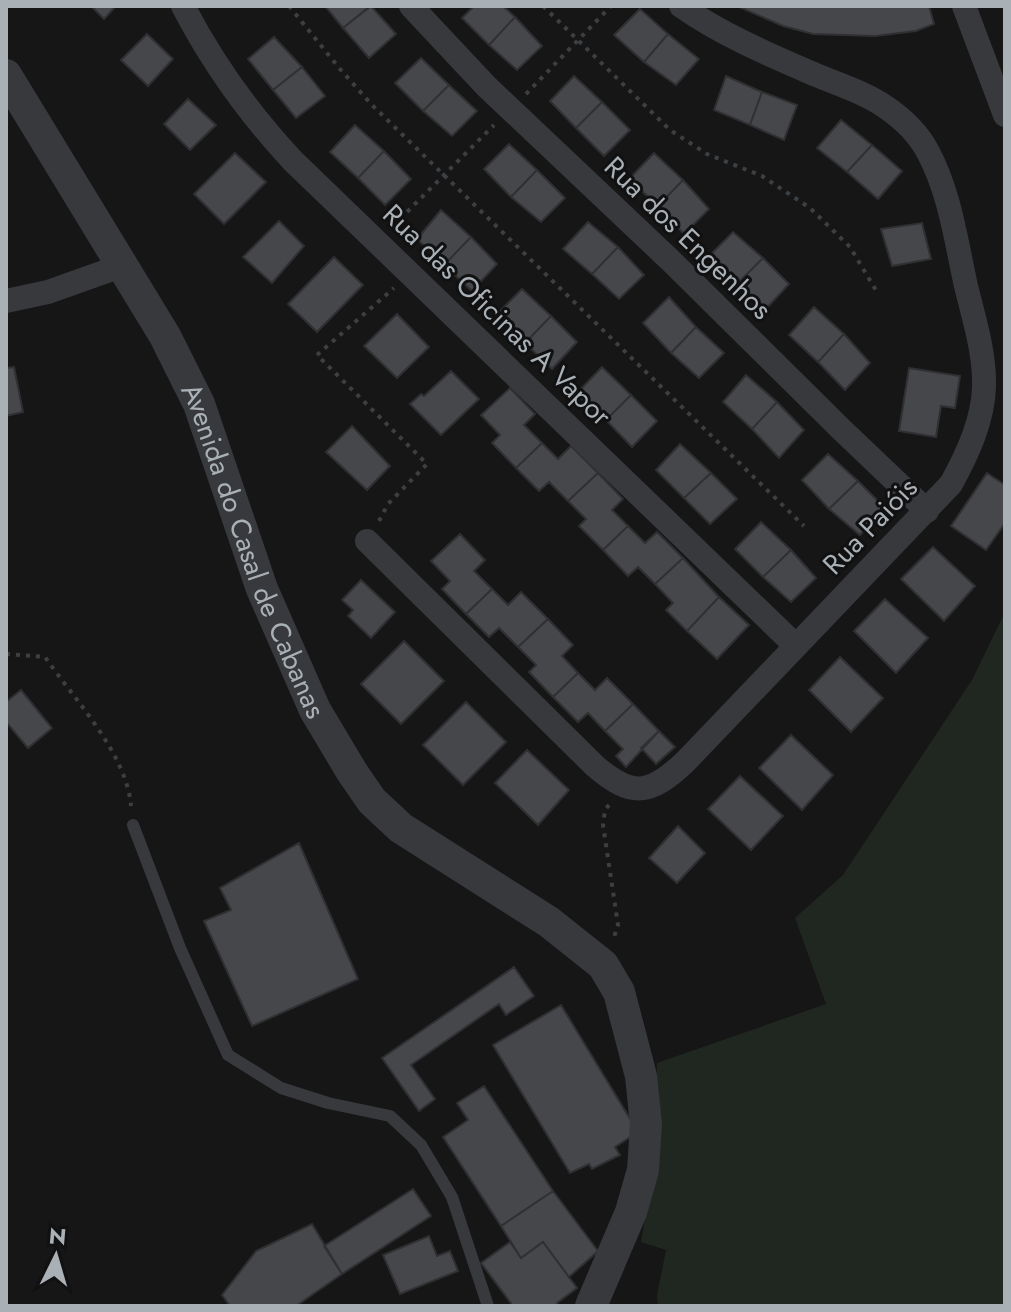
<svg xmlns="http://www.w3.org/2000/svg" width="1011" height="1312" viewBox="0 0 1011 1312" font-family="Jost,sans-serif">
<rect width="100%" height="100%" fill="#161617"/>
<path fill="#202720" d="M1005 612V1306H658L657 1295 666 1250 641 1242 657 1148V1063L826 1004 795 918 843 875 972 680Z"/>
<path fill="#45474a" stroke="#303033" stroke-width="2" d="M91 6H116L104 19Z
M325 6H370L343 28Z
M371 6 396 34 369 58 343 28Z
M474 6H503L515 17 489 45 462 18Z
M737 6H929L934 24 916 31 875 36 813 34 783 26Z
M640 9 668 34 644 62 614 35Z
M515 17 542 46 517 70 489 45Z
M147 34 173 59 148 86 121 60Z
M668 34 699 59 676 85 644 62Z
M274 37 302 67 273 90 248 59Z
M421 58 449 85 423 111 395 83Z
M302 67 325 96 296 118 273 90Z
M574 76 602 102 576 128 550 101Z
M726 76 762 92 750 125 714 110Z
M449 85 477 111 452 136 423 111Z
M762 92 797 105 784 140 750 125Z
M188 99 216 125 190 150 164 124Z
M602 102 630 130 604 156 576 128Z
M841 120 872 145 847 172 817 148Z
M355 125 384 151 358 178 330 152Z
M509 144 537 170 511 197 484 169Z
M872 145 902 171 878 199 847 172Z
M384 151 411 179 385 205 358 178Z
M235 153 266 182 224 224 194 194Z
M654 153 683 180 658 206 629 179Z
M537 170 565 198 541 222 511 197Z
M683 180 709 209 684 234 658 206Z
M441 210 471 237 444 265 417 239Z
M279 221 304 246 272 283 243 257Z
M588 222 618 247 592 274 563 249Z
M922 223 931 259 892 266 881 229Z
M733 232 763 258 737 284 708 257Z
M471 237 497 264 472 291 444 265Z
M618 247 644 275 619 299 592 274Z
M334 257 363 285 317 332 288 304Z
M763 258 789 284 764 311 737 284Z
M522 289 551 316 525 343 496 315Z
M669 297 696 327 671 353 643 323Z
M814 307 844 334 818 362 789 335Z
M397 314 429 347 397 378 364 346Z
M551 316 577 342 552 369 525 343Z
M696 327 724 353 699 378 671 353Z
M844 334 870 363 845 390 818 362Z
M14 367 23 412 6 416V368Z
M602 367 631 395 606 420 576 394Z
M909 368 960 376 955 408 941 406 936 437 899 431Z
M451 371 479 399 441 435 410 404 421 394 424 396Z
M746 375 777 402 752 429 723 402Z
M510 388 535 414 524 425 542 443 516 468 492 443 500 435 481 415Z
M631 395 657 421 632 447 606 420Z
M777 402 804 430 779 458 752 429Z
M352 426 390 466 367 490 326 452Z
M542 443 558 459 571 446 598 473 568 501 549 482 539 491 516 468Z
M680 444 711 473 684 498 656 470Z
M828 454 858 481 829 509 802 480Z
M598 473 623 499 612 510 628 526 603 550 579 526 586 519 568 501Z
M711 473 737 499 710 524 684 498Z
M987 473 1005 485V523L986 550 951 526Z
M858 481 885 508 860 535 829 509Z
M761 522 791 550 763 577 735 549Z
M628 526 645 543 657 532 683 558 655 584 638 567 628 576 603 550Z
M460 534 485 560 474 571 492 589 466 614 442 589 450 581 431 561Z
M933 547 975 586 944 621 901 579Z
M791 550 816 578 791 602 763 577Z
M683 558 719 597 687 631 666 610 673 603 655 584Z
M361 580 395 612 371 638 348 616 353 610 342 600Z
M492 589 508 605 521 592 548 619 518 647 499 628 489 637 466 614Z
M719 597 749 625 717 659 687 631Z
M885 599 928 638 896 673 854 631Z
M548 619 573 645 562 656 578 673 553 697 529 672 536 665 518 647Z
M404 641 444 681 401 724 361 684Z
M840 657 883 698 851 732 809 690Z
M578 673 595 690 607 678 633 704 605 731 588 713 578 722 553 697Z
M21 690 52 728 28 748 6 722V702Z
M466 702 506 742 463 785 423 745Z
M633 704 659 731 626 767 616 756 623 749 605 731Z
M659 731 675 747 656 764 641 748Z
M791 735 833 775 802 810 759 768Z
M527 750 569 790 538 825 495 783Z
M740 776 783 816 751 850 708 809Z
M678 826 705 853 677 883 649 858Z
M299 843 358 979 252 1026 204 921 231 910 220 888Z
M514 967 534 996 506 1015 499 1004 411 1065 435 1099 419 1111 382 1058Z
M561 1005 638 1132 615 1147 620 1155 592 1169 589 1164 570 1173 493 1045Z
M484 1086 553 1191 501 1226 443 1137 468 1120 457 1103Z
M413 1189 431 1216 342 1274 324 1246Z
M553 1191 598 1251 569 1277 543 1242 521 1258 501 1226Z
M312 1224 342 1274 296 1306H230L222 1295 256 1251Z
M429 1236 437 1256 450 1251 458 1271 400 1294 383 1255Z
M510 1242 521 1258 543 1242 577 1288 557 1303 559 1306H513L481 1263Z"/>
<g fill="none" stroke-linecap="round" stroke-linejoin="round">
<path stroke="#3d4043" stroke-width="4" stroke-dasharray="4 6" stroke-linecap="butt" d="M289 6 340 69 371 104 804 526
M543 6 670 130 707 154 762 176 810 208 850 247 877 292
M526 94 611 6
M393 226 494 125
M379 521 388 504 427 464 317 355 394 288
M6 654 45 657C74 699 127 754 131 806
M609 805 605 810 603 825 618 925 613 940"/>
<path stroke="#37393c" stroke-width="12" d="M133 825 180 948 228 1055 281 1088 328 1103 390 1116 421 1145 452 1197 488 1306"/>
<path stroke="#37393c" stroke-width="24" d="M183 6C212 62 250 115 293 161L796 646
M411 6 487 87 670 260 842 430 927 511
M964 6 1005 115
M6 301 48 292 121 266
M367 541 595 766C632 798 650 795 685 762L951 484C967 455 983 421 984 387 985 353 974 319 966 286 956 241 950 193 928 152 919 135 903 119 887 108 866 93 840 85 816 75 770 55 722 35 681 6"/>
<path stroke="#37393c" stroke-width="32" id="s1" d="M6 75 165 336 199 404 262 589 315 710 352 772 372 801 401 828 549 922 603 965 619 992 641 1076 646 1124 643 1170 631 1212 591 1306"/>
</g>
<g text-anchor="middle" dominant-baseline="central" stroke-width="6" stroke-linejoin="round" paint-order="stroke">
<g font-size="28" fill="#a9b0b6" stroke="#111112">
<text transform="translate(688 238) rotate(44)">Rua dos Engenhos</text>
<text transform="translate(497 315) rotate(44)">Rua das Oficinas A Vapor</text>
<text transform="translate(870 526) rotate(-46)">Rua Paióis</text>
<text stroke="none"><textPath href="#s1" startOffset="538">Avenida do Casal de Cabanas</textPath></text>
</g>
</g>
<rect width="1011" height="1312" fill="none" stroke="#a9b0b6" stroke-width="16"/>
<g transform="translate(56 1256) rotate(5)" stroke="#111112" stroke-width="6" paint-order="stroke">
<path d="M0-6L14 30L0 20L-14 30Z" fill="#a9b0b6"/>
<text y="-12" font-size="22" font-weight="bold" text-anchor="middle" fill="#a9b0b6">N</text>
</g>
</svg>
